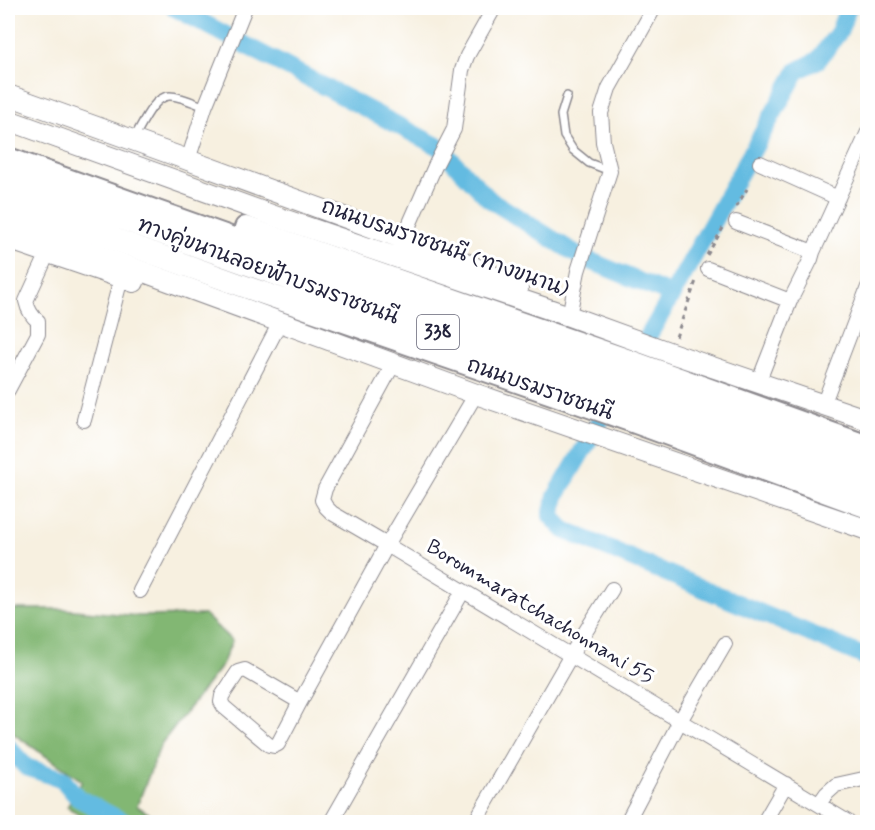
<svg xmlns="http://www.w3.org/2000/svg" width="875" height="830" viewBox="0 0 875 830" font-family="Mynerve,'Playpen Sans Thai',sans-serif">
<rect width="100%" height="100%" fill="#fff"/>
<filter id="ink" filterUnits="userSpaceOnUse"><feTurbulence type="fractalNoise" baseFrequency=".0167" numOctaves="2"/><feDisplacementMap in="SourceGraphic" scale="12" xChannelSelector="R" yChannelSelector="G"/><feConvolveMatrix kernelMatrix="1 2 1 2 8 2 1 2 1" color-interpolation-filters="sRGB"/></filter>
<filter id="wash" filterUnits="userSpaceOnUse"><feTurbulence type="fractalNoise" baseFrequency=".008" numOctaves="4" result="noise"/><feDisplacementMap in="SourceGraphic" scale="24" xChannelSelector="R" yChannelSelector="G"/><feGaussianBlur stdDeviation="1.35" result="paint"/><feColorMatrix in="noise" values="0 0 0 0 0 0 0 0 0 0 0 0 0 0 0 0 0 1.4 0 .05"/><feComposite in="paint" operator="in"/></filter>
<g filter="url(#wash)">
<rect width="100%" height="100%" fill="#f7f0e0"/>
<path fill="#82b773" stroke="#526c57" stroke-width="1.5" d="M8 609H63L139 616 205 615 232 641 222 665 161 744 137 806 162 822H91L67 807 82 781 8 730Z"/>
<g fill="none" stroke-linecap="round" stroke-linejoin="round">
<path stroke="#63bbe1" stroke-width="18" d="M175 8 439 147 489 199 581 257 672 295 638 354
M672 295 797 71 818 60 839 32 848 8
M611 402 556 496 551 516 564 530 868 658
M8 747 26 767 62 779 78 798 124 822"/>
</g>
</g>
<g filter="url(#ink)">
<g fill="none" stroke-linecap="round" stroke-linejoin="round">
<defs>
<path id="service" d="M567 96 561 115 564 136 573 150 589 163 610 171
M134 138C142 125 153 97 169 96 178 95 197 104 205 107"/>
<path id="minor" d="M188 160 205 107 245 8
M760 163 838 198
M736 222 813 252
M403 239 435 166 454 129 462 70 467 56 494 8
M708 269 790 301
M569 316 578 271 610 171 603 142 601 113 609 88 654 8
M758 383 790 301 811 259 813 252 868 132
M8 390 38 334V321C31 316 28 310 26 301L48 253
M476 394 387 545 848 822
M823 405 868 287
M84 420 121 278
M140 591 275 332
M300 702 245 670 238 672 222 696 221 702 224 707 269 745 274 746 278 744 300 702 387 545 332 513 326 507 322 500 325 489 389 372
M819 804 826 794 836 785 868 778
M331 822 463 591
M475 822 571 655 612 589
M627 822 680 721 725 644
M764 822 786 784"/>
<path id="secondary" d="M8 95 188 160 453 257 518 288
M8 120 277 217 569 316 671 353 868 420
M8 222 476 394 868 530
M8 239 134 282"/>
<path id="primary" d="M8 159 868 465
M8 178 868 486
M8 201 249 288 633 421 868 507
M246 228 629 361 868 447"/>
</defs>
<use href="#service" stroke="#8c898e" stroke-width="10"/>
<use href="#minor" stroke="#8c898e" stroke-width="16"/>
<use href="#secondary" stroke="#8c898e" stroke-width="22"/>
<use href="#primary" stroke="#8c898e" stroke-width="26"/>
<path stroke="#8c898e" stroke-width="3" stroke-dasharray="4.5 4.5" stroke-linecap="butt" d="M736 207 747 189
M707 255 723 228
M676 337 697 278"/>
<use href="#service" stroke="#fff" stroke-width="7"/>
<use href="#minor" stroke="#fff" stroke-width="14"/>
<use href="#secondary" stroke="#fff" stroke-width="20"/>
<use href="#primary" stroke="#fff" stroke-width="22"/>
</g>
</g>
<g text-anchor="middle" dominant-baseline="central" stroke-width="6" stroke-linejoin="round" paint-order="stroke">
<rect fill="#fff" stroke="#646476" stroke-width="1.5" x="417" y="315" width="42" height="34" rx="4.5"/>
<g font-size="20" font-weight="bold" fill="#22223b">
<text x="438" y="332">338</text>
</g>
<g font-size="21" fill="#22223b" stroke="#fff">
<text transform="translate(445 248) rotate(19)">ถนนบรมราชชนนี (ทางขนาน)</text>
<text transform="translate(268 271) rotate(20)">ทางคู่ขนานลอยฟ้าบรมราชชนนี</text>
<text transform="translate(540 389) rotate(19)">ถนนบรมราชชนนี</text>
<text transform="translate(540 612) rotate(31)">Borommaratchachonnani 55</text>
</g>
</g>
<rect width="875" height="830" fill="none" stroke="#fff" stroke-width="30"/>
</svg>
